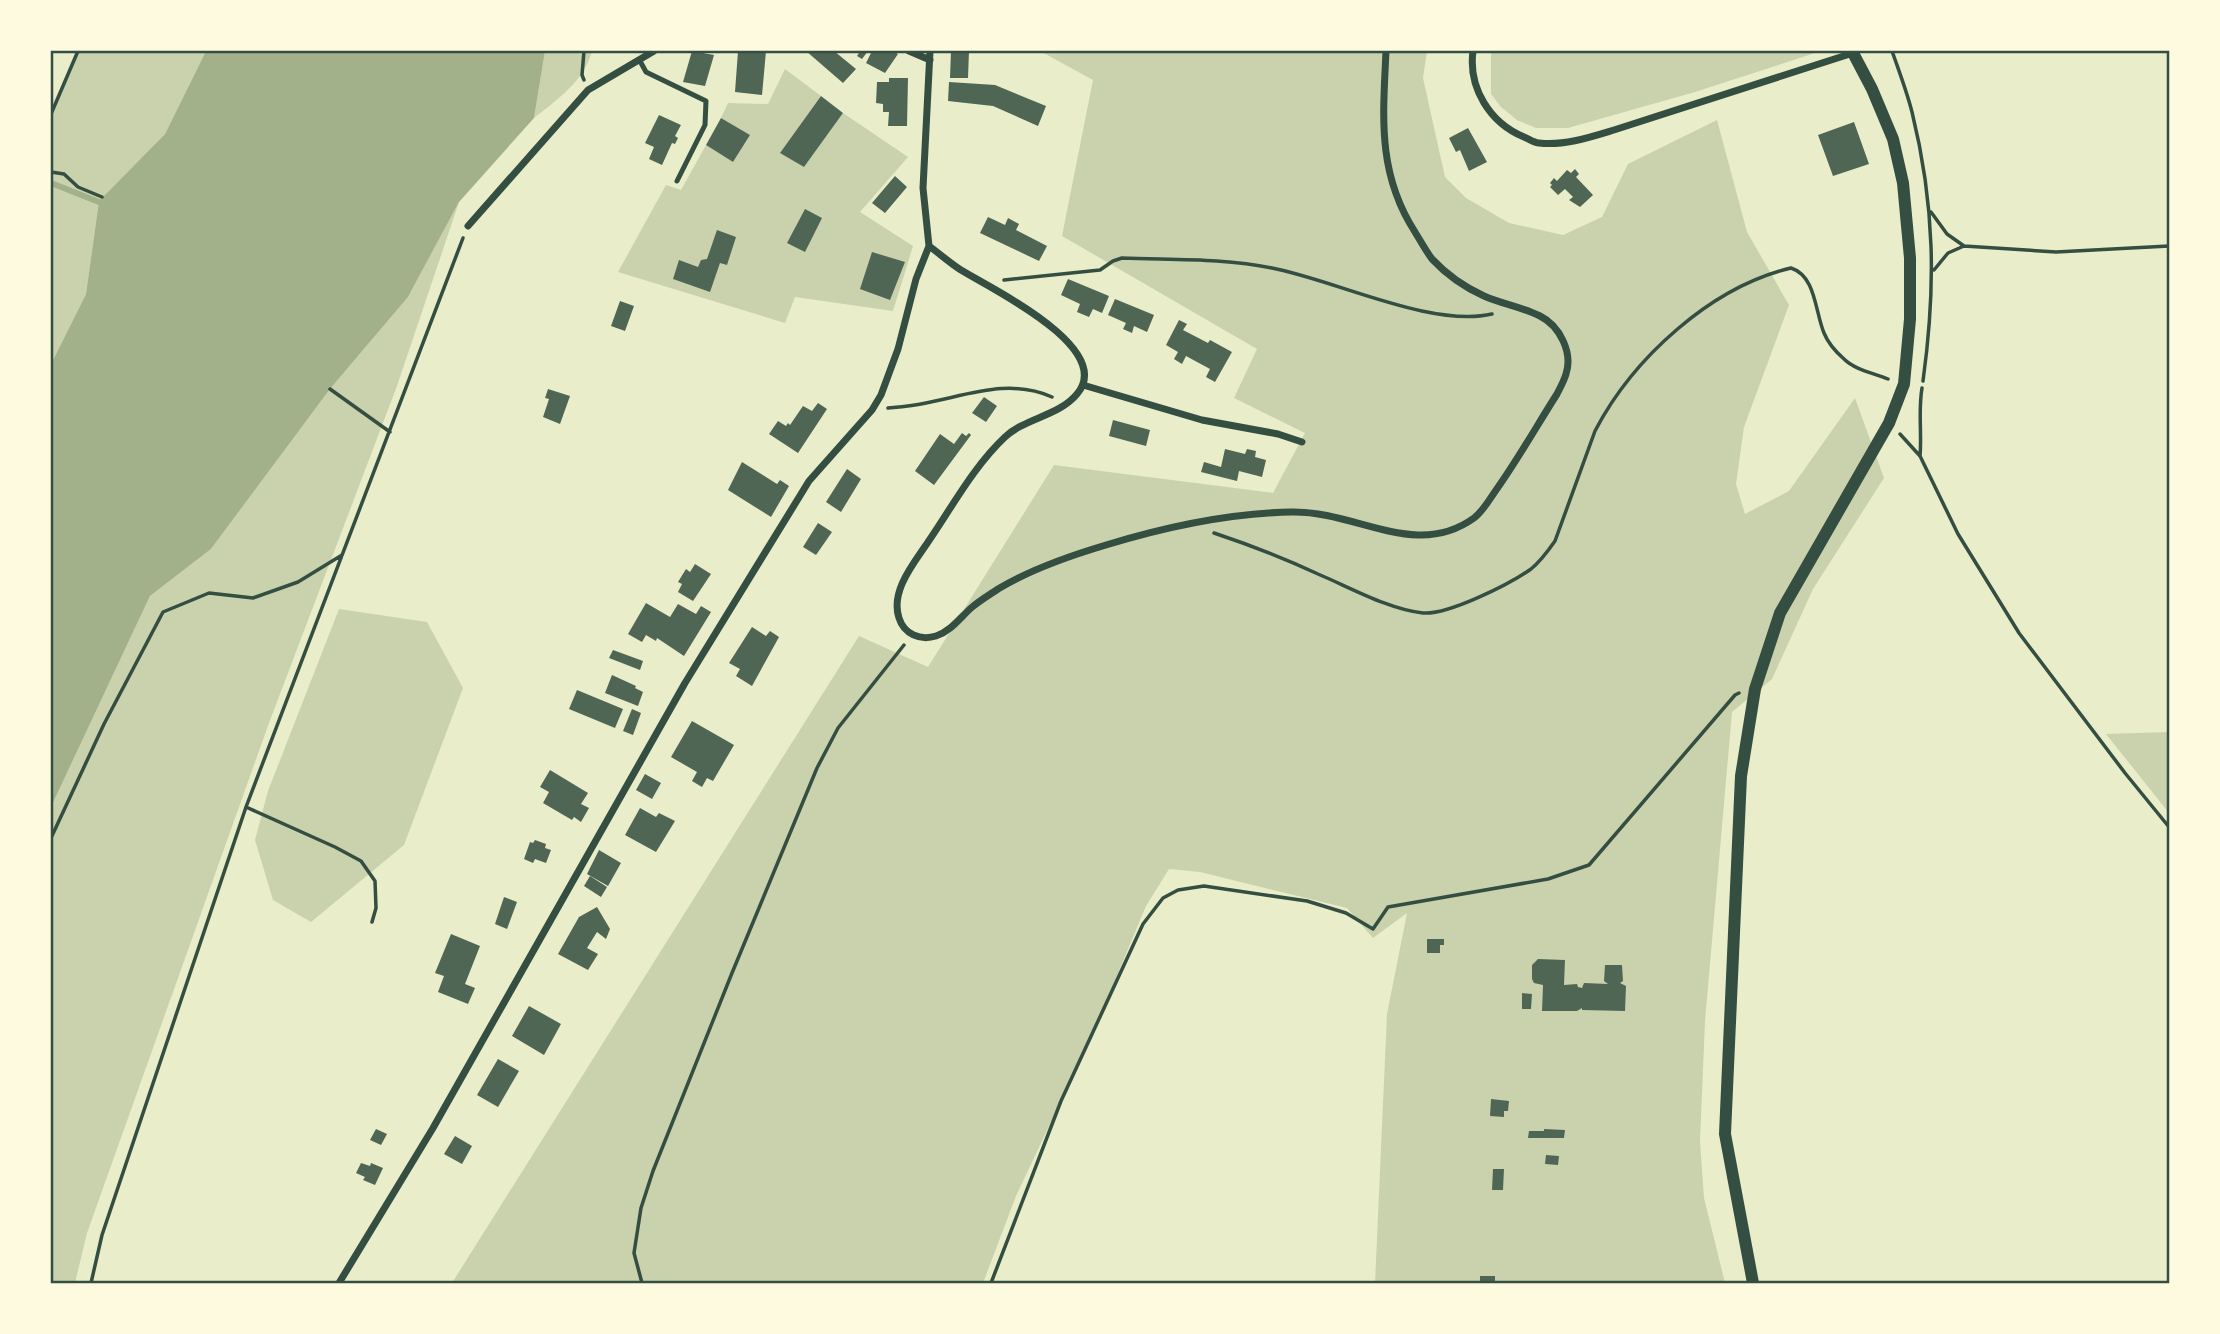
<svg xmlns="http://www.w3.org/2000/svg" width="2220" height="1334" viewBox="0 0 2220 1334" font-family="'Titillium Web',sans-serif">
<rect width="100%" height="100%" fill="#e9edc9"/>
<path fill="#cad2ad" d="M78 51H206L165 134 99 201 86 294 51 364V114Z
M545 51H592C584 81 557 100 534 118Z
M1040 51H1427L1423 78 1445 177 1466 198 1509 223 1563 235 1602 217 1628 164 1717 120 1747 232 1789 305 1744 427 1736 484 1745 514 1789 491 1855 398 1884 478 1813 589 1772 679 1732 712 1705 1021 1700 1141 1704 1198 1725 1283H1375L1387 1014 1407 913 1373 938 1347 908 1200 872 1169 869 1146 906 1093 1033 1016 1196 983 1283H452L859 636 928 667 1054 465 1273 493 1305 433 1234 398 1257 349 1062 236 1093 80Z
M1491 51H1815L1812 54 1695 92 1568 128H1536L1517 120 1501 107 1491 94Z
M785 69 821 96 781 153 804 167 843 113 908 157 860 212 913 246 893 311 795 297 785 323 618 272 666 185 681 190 706 145 733 162 750 135 721 118 728 103 768 104Z
M459 202 397 386 269 723 87 1233 75 1283H51V807L150 596 211 549 330 389 408 297Z
M339 609 427 622 463 688 404 845 311 922 273 900 255 840 268 791Z
M2169 732V813L2106 734Z"/>
<path fill="#a3b18a" d="M206 51H545L534 118 459 202 408 297 330 389 211 549 150 596 51 807V364L86 294 99 201 165 134Z"/>
<g fill="none" stroke-linecap="round" stroke-linejoin="round">
<path stroke="#a3b18a" stroke-width="6" d="M51 183 104 204"/>
</g>
<path fill="#4f6655" d="M692 51 714 55 705 86 683 82Z
M738 51H766L762 95 735 92Z
M806 51H834L856 69 843 83Z
M856 51H868L862 59 857 56 859 53Z
M872 51H893L898 54 885 73 866 63Z
M951 51H969L968 78H950Z
M889 78H908L907 126H888L889 112H883V104L876 103 877 82H889Z
M949 82 995 85 1046 106 1038 126 993 106 948 101Z
M821 96 843 113 804 167 780 153Z
M659 115 681 125 675 136 678 138 675 144 672 143 662 165 649 159 654 147 645 143Z
M721 118 750 135 733 162 706 145Z
M1854 122 1869 164 1833 176 1818 135Z
M1468 128 1487 162 1469 171 1460 150 1456 152 1449 138Z
M1575 169 1579 174 1576 177 1593 195 1580 207 1569 200 1573 197 1565 189 1558 195 1550 187 1552 185 1550 183 1554 178 1557 181 1567 170 1571 173Z
M895 176 907 187 885 213 872 203Z
M805 209 822 218 805 252 787 243Z
M988 217 1005 225 1008 218 1019 224 1016 230 1047 246 1039 261 980 233Z
M717 230 736 237 727 265 720 263 710 292 673 279 679 260 698 267 701 260 707 259Z
M872 252 905 262 890 300 860 289Z
M1068 279 1109 296 1102 313 1093 309 1089 317 1077 312 1080 304 1061 295Z
M1115 299 1154 315 1147 332 1134 326 1132 333 1123 329 1126 323 1108 315Z
M620 301 634 306 625 331 611 326Z
M1179 320 1187 324 1183 330 1208 343 1210 340 1232 352 1215 382 1206 377 1210 369 1186 356 1182 364 1174 359 1178 352 1166 345Z
M548 389 570 396 560 424 543 417 549 399 545 398Z
M984 397 997 406 986 422 972 413Z
M818 403 827 409 798 453 769 434 778 421 786 426 788 423 790 425 803 406 812 411Z
M1113 420 1150 430 1146 446 1109 436Z
M962 433 966 436 969 433 971 435 934 485 915 471 940 434 954 444Z
M1225 449 1245 454 1247 449 1256 451 1255 457 1266 460 1262 477 1239 471 1237 481 1201 472 1204 462 1221 467Z
M742 462 777 484 780 480 789 486 771 517 728 490Z
M847 469 861 479 841 512 826 502Z
M818 523 832 532 816 555 803 547Z
M695 564 711 574 693 601 678 592 682 584 678 582 686 569 690 572Z
M646 603 670 617 678 604 696 614 701 606 711 612 684 656 657 638 656 641 646 635 642 642 628 634Z
M752 627 766 636 770 631 779 637 752 686 736 676 740 669 729 663Z
M613 650 643 661 640 670 609 658Z
M612 675 636 686 635 688 643 692 638 706 605 693Z
M577 690 623 709 615 728 569 709Z
M632 709 641 713 633 735 623 731Z
M692 721 734 745 713 781 707 778 702 787 692 781 697 772 671 757Z
M550 770 588 793 581 804 589 808 581 822 574 817 572 820 543 803 549 792 540 787Z
M645 774 661 783 652 799 636 790Z
M640 808 656 817 659 813 675 821 656 852 625 835Z
M535 840 546 844 545 848 551 850 546 863 535 859 533 863 524 859 530 842 533 843Z
M599 850 621 863 608 886 587 874Z
M590 876 607 887 601 897 584 886Z
M504 897 517 902 507 929 495 924Z
M597 907 610 929 606 939 597 932 587 948 598 954 588 970 558 954 579 917Z
M451 934 480 946 465 984 475 988 468 1004 438 992 444 976 435 973Z
M1427 939H1444V945H1440V953H1427Z
M1538 959 1565 960 1564 985 1577 984 1578 987 1582 988 1584 983 1608 984 1604 981 1605 965H1622L1623 981 1620 983 1626 986 1625 1011 1582 1010V1008L1577 1011H1542L1543 985 1534 983 1532 979V965Z
M1522 993 1532 994 1531 1009H1522Z
M529 1006 561 1024 544 1055 512 1036Z
M498 1059 519 1071 498 1107 477 1095Z
M1491 1099 1509 1101 1508 1111H1504V1117L1490 1116Z
M376 1129 387 1134 381 1145 370 1140Z
M1544 1129 1565 1130 1564 1138H1528L1529 1131H1544Z
M455 1136 472 1146 462 1164 444 1154Z
M1546 1155 1559 1156 1558 1165 1545 1164Z
M361 1163 370 1166 371 1163 383 1168 375 1185 363 1180 365 1177 356 1173Z
M1493 1169H1504L1503 1190H1492Z
M1480 1276H1495V1283H1480Z"/>
<g fill="none" stroke-linecap="round" stroke-linejoin="round">
<path stroke="#344e41" stroke-width="3.5" d="M584 51 582 75 584 80
M1892 51C1899 71 1907 92 1912 112 1935 205 1936 287 1923 381
M51 114 78 51
M51 172 64 174 78 187 102 197
M1931 212 1947 234 1964 246 2056 252 2169 246
M1934 270 1948 253 1964 246
M1004 280 1100 270 1113 261 1122 258C1172 260 1224 258 1272 268 1335 280 1431 328 1492 314
M330 389 390 432
M888 408C900 407 914 406 926 403 968 395 1010 378 1052 397
M1900 434 1920 456 1958 534 2019 633 2125 773 2169 827
M1920 456C1922 433 1918 411 1922 388
M1214 533C1250 545 1284 558 1318 574 1349 587 1390 610 1423 613 1448 615 1510 584 1531 569 1541 561 1548 551 1555 541L1595 431C1633 358 1711 287 1791 268 1816 276 1815 312 1824 333 1828 343 1836 352 1844 359 1855 370 1874 373 1888 379
M246 807 335 847 361 861 375 881 376 908 372 922
M51 838 104 724 163 612 209 593 253 598 298 582 342 555
M91 1283 102 1235 246 807 463 238
M642 1283 634 1253 641 1208 653 1171 732 973 817 768 838 728 904 645
M991 1283 1061 1101 1143 924 1163 898 1178 890 1204 886 1307 901 1346 913 1373 929 1388 907 1548 879 1589 865 1735 695 1739 693"/>
<path stroke="#344e41" stroke-width="5" d="M640 61 646 72 706 101 705 125 677 181"/>
<path stroke="#344e41" stroke-width="7" d="M909 51 930 60
M930 51 923 188 929 246C940 254 950 263 961 270 990 288 1116 348 1077 394 1059 416 1025 418 1005 437 974 466 952 507 928 542 914 563 890 591 899 618 904 634 920 641 936 636 951 631 960 618 971 608 979 601 989 595 998 589 1031 569 1069 556 1106 545 1165 527 1230 513 1292 512 1357 511 1416 560 1474 518 1482 512 1488 502 1494 493 1517 461 1536 427 1557 394 1560 388 1564 381 1566 374 1573 353 1560 326 1540 316 1522 307 1502 304 1484 296 1464 287 1447 275 1432 259 1426 251 1420 240 1415 232 1377 173 1383 117 1386 51
M1473 51C1468 88 1490 123 1524 137 1529 139 1534 143 1539 143 1564 146 1591 137 1614 130L1853 53
M468 226 588 90 654 51
M1083 385 1202 420 1278 434 1302 442
M339 1283 433 1128 685 683 809 481 872 410 881 395 898 349 916 279 929 246"/>
<path stroke="#344e41" stroke-width="12" d="M1753 1283 1725 1134 1741 776 1755 689 1780 613 1889 423 1904 384 1910 319V258L1903 183 1893 139 1872 89 1852 51"/>
</g>
<rect width="2220" height="1334" fill="none" stroke="#fefae0" stroke-width="105"/>
<rect x="52" y="52" width="2116" height="1230" fill="none" stroke="#344e41" stroke-width="2.5"/>
</svg>
